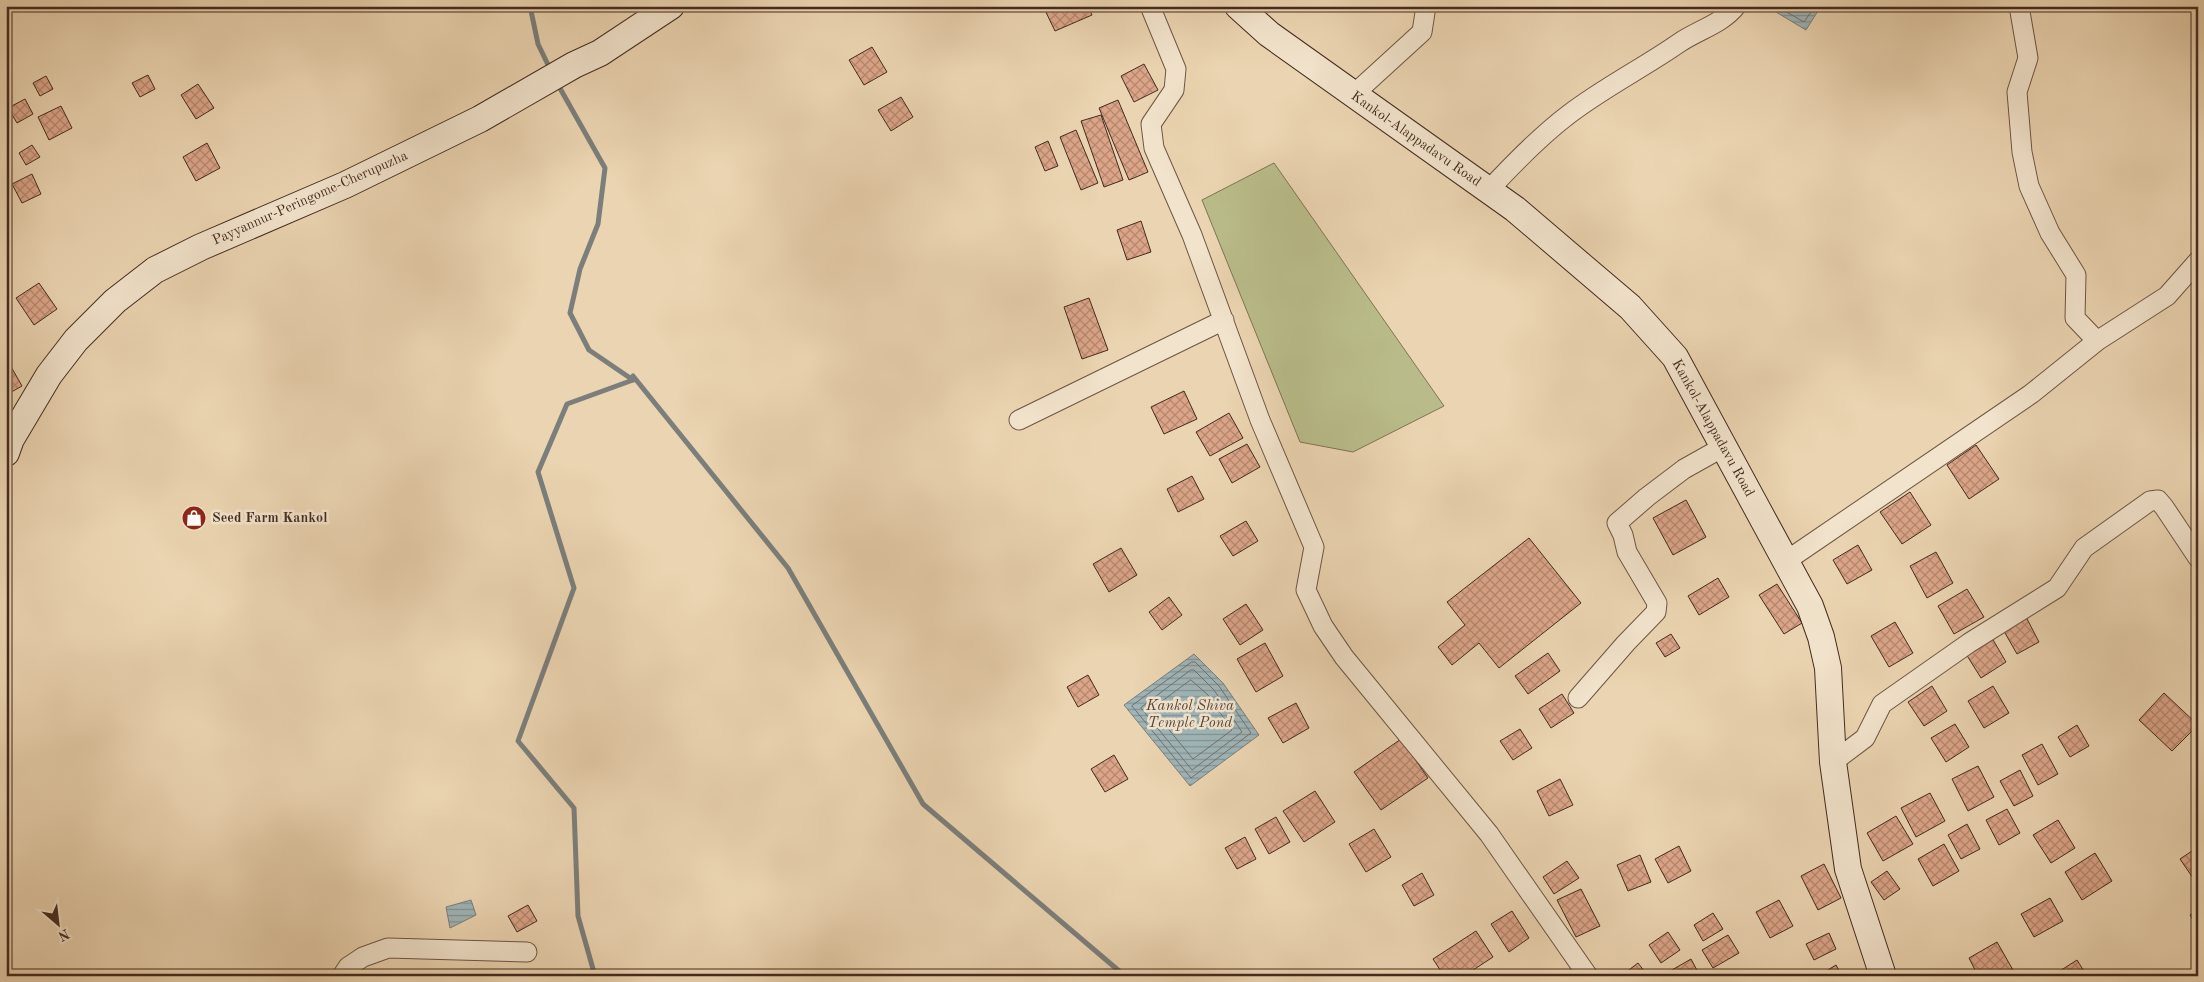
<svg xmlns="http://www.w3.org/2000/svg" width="2204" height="982" viewBox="0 0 2204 982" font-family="'Old Standard TT',serif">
<defs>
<pattern id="water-rules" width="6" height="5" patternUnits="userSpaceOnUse" patternTransform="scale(1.25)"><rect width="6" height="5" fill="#9fb5b8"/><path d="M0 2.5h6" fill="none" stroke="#839395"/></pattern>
<pattern id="building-cross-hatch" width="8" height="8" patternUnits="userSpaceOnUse" patternTransform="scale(1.25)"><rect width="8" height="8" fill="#dca589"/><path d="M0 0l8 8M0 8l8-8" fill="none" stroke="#b4876f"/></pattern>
</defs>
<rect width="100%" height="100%" fill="#ebd4b1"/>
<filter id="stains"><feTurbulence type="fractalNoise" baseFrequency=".004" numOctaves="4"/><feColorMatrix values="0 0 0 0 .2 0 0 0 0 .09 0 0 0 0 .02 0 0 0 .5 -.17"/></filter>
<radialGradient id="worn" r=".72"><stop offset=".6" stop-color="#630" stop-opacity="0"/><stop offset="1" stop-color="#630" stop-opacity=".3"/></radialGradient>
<path fill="#b9bc8a" stroke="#7e7454" d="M1274 163 1444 406 1353 452 1300 442 1202 200Z"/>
<path fill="url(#water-rules)" stroke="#7b7e7b" d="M1766 6H1821L1806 30Z
M1194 654 1223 683 1259 735 1190 786 1124 705Z
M471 900 476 915 450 928 446 907Z"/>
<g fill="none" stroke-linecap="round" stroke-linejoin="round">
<path stroke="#72706c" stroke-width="1" d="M1776 6 1804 22 1815 6
M1192 662H1195L1219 686 1251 733 1191 778 1132 706Z
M1191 670H1194L1214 690 1242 732 1192 770 1141 708Z
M1191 680 1208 695 1232 730 1193 759 1152 709Z"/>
<path stroke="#7b7e7b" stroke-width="5" d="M530 6 538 44 551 71
M557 83 605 168 598 224 580 269 570 313 589 350 633 380
M633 376 788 568 923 804 1125 976
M595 976 578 916 574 808 518 741 574 588 538 472 567 404 633 380"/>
</g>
<path fill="url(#building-cross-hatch)" stroke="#442b1f" d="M1043 6H1088L1092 15 1055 31Z
M872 47 887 72 864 85 849 60Z
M1144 64 1158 90 1134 102 1121 76Z
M148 75 155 89 140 97 132 83Z
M46 76 53 89 40 96 33 83Z
M198 84 214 108 196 119 181 95Z
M901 97 913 117 891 131 878 110Z
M25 99 33 114 17 123 8 108Z
M1118 100 1148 172 1129 180 1099 108Z
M61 106 72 128 49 140 38 117Z
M1101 115 1123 180 1104 187 1081 121Z
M1076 130 1098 183 1081 190 1060 137Z
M1048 141 1058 166 1045 171 1035 147Z
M207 143 220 168 196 181 183 157Z
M32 145 40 157 26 165 19 153Z
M32 174 41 194 22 203 12 184Z
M1141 221 1151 252 1127 260 1117 230Z
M39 283 57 309 34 325 16 298Z
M1089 298 1108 350 1082 359 1064 307Z
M9 363 22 386 6 395V365Z
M1184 391 1197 419 1164 434 1151 407Z
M1229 413 1243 438 1210 456 1196 432Z
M1247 444 1260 467 1232 483 1219 459Z
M1976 445 1999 479 1969 499 1947 465Z
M1192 476 1204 499 1178 512 1167 489Z
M1910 492 1931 525 1902 544 1880 512Z
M1686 500 1706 537 1673 555 1653 518Z
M1246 521 1258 541 1233 556 1220 536Z
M1529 538 1581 603 1499 668 1479 643 1452 665 1438 647 1465 625 1447 602Z
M1858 545 1872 570 1847 584 1833 560Z
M1121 548 1137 575 1109 592 1093 564Z
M1936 552 1953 583 1927 598 1910 566Z
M1718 578 1729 597 1699 615 1688 596Z
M1777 584 1802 623 1784 634 1759 595Z
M1967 589 1984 617 1954 634 1938 606Z
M1169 597 1182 615 1162 630 1149 612Z
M1246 604 1263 630 1240 645 1223 619Z
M2024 613 2039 642 2017 654 2001 626Z
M1895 622 1913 653 1889 667 1871 636Z
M1671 634 1680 648 1665 657 1656 643Z
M1992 638 2006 662 1981 678 1966 654Z
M1265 643 1283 676 1256 692 1237 659Z
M1548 653 1560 671 1528 694 1515 676Z
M1088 675 1099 695 1078 707 1067 687Z
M1932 686 1947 711 1924 726 1908 702Z
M1993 686 2009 713 1984 728 1968 701Z
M2164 693 2198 725 2172 751 2139 720Z
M1562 694 1574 713 1551 728 1539 709Z
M1296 703 1309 728 1283 743 1268 718Z
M1955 724 1969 747 1946 762 1931 738Z
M2077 725 2089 746 2070 757 2058 737Z
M1520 729 1532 748 1513 760 1500 741Z
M1401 739 1428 778 1381 810 1354 772Z
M2042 744 2058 774 2038 785 2022 755Z
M1114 755 1128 779 1105 792 1091 769Z
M1978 766 1994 797 1968 811 1952 779Z
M2020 770 2033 796 2014 806 2000 781Z
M1560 779 1573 805 1549 816 1537 791Z
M1315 791 1335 822 1304 842 1283 811Z
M1930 793 1945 821 1916 837 1901 808Z
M2007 809 2020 833 1999 845 1986 820Z
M1896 816 1913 844 1883 861 1867 833Z
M1276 817 1290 842 1269 854 1255 829Z
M2058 820 2075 848 2051 863 2033 835Z
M1967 824 1980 849 1961 859 1948 835Z
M1374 829 1391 857 1366 872 1349 844Z
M1245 837 1256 859 1237 869 1225 848Z
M1944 844 1959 871 1933 886 1918 859Z
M1679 846 1691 871 1668 883 1655 859Z
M2198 847V884H2197L2180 859Z
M2095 853 2112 881 2082 900 2065 872Z
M1640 855 1651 882 1628 891 1617 865Z
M1567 861 1579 878 1554 894 1543 877Z
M1824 864 1841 898 1818 910 1801 876Z
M1887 871 1900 889 1884 900 1871 882Z
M1422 873 1434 895 1414 906 1402 885Z
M1581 889 1600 926 1576 937 1557 900Z
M2050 898 2063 921 2034 937 2021 914Z
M1779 900 1793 926 1770 938 1756 912Z
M528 905 537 921 517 932 508 916Z
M2198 910V928L2190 915Z
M1512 911 1529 938 1509 952 1491 924Z
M1713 913 1723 929 1703 941 1694 925Z
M1476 931 1493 957 1464 976H1444L1433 959Z
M1668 932 1680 950 1661 963 1649 945Z
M1829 933 1836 949 1814 960 1806 944Z
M1728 935 1739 953 1713 968 1702 950Z
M1997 942 2013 970 2002 976H1978L1969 958Z
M1691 959 1700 976H1666L1665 974Z
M2077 960 2087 976H2052Z
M1638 963 1648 976H1621Z
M1836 965 1842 976H1818Z"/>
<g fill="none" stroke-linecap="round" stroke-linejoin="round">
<defs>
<path id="street" d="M1150 6 1176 69 1174 90 1151 124 1154 148 1192 235 1260 420 1314 547 1306 590 1323 626 1344 657 1489 834 1588 976
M2019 6 2028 58 2017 92 2022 152 2029 186 2050 233 2076 275 2075 318 2097 341
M1353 95 1422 32 1426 6
M1488 191C1513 164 1539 137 1568 115 1603 88 1643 68 1679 43 1698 30 1722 24 1736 6
M1019 420 1224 320
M1786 561 2031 394 2097 341 2167 296 2198 261
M1578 698 1626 643 1656 612 1657 603 1627 552 1623 535 1617 523 1647 497 1684 469 1725 446
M1833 762 1865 738 1882 704 1969 643 2057 588 2084 548 2150 501 2158 500 2164 507 2198 558
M342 976 348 967 363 957 388 948 527 952"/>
<path id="secondary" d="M1238 6 1269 34 1515 209 1630 307 1675 357 1810 606 1821 637 1828 668 1833 762 1848 869 1883 976
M6 453 11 439 49 375 76 340 115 301 155 270 201 247 345 185 480 119 574 65 600 53 671 6"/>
</defs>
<use href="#street" stroke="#6e5544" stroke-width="21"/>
<use href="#secondary" stroke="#442b1f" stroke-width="28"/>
<use href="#street" stroke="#f2e3cc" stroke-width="19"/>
<use href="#secondary" stroke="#f2e3cc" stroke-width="26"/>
</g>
<defs>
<symbol id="shop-disc" viewBox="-11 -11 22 22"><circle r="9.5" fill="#8f2418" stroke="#f2e3cc"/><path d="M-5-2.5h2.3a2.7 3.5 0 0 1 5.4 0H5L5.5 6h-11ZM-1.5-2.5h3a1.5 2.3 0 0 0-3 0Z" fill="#fff"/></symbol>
</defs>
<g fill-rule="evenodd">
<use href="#shop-disc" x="180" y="504" width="28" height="28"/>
</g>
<g text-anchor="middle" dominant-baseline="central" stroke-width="5" stroke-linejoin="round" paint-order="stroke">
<g font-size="14" fill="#442b1f" stroke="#f2e3cc">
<text transform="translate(1416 139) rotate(35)">Kankol-Alappadavu Road</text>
<text transform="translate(310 198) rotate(-24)">Payyannur-Peringome-Cherupuzha</text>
<text transform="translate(1713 428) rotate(61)">Kankol-Alappadavu Road</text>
</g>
<g font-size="14" font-weight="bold" fill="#442b1f" stroke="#f2e3cc" text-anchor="start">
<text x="212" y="518">Seed Farm Kankol</text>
</g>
<g font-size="15" font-style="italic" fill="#56473e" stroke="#f2e3cc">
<text x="1190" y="706">Kankol Shiva<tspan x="1190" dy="17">Temple Pond</tspan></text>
</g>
</g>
<rect width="2204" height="982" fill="none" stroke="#ebd4b1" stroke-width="25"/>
<rect x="8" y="8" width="2189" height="967" fill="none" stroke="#442b1f" stroke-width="2.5"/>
<rect x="12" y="12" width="2179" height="957" fill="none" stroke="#442b1f"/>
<g transform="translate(58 924) rotate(152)" stroke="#f2e3cc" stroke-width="4" paint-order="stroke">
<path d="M0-4L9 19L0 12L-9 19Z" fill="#442b1f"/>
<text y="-8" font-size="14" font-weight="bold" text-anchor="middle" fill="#442b1f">N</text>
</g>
<rect width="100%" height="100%" filter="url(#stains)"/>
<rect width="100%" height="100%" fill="url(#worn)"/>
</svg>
